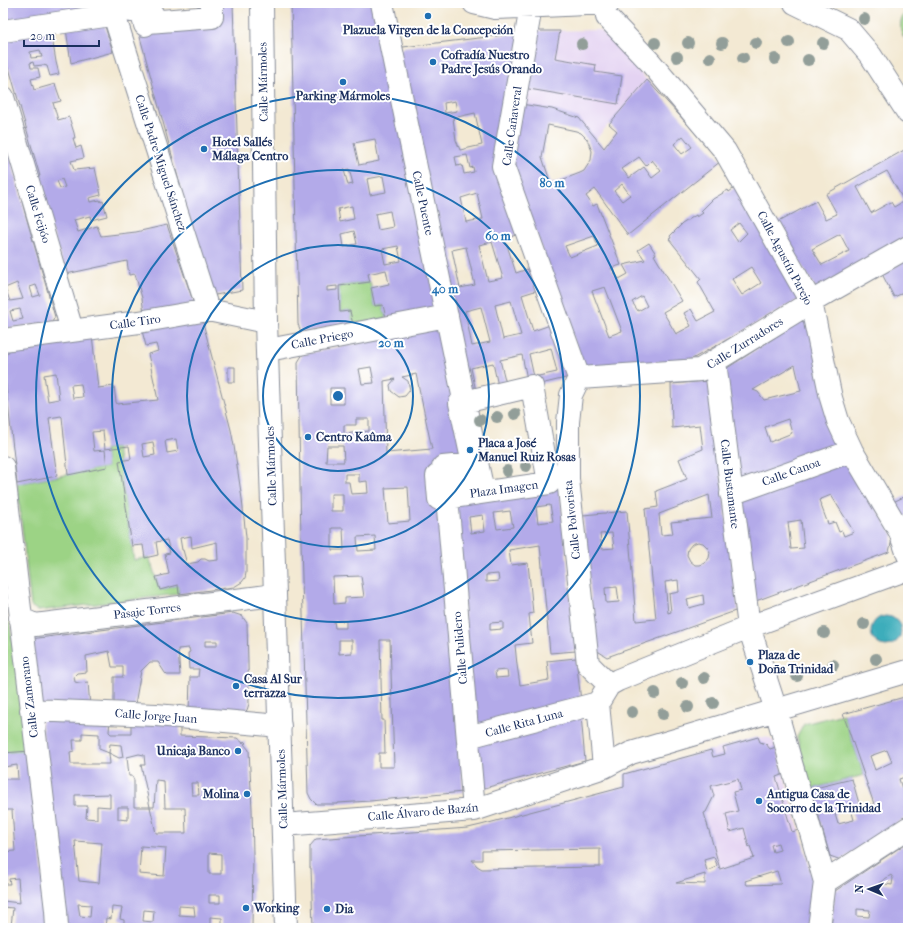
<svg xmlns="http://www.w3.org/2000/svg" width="911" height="931" viewBox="0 0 911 931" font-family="'IM FELL French Canon',serif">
<rect width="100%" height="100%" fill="#fff"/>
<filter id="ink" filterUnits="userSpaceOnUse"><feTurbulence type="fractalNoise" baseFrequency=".025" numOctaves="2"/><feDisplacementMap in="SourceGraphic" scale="8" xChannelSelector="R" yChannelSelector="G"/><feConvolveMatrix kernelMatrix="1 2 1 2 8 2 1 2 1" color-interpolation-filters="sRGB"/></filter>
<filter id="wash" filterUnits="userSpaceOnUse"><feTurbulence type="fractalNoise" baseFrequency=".012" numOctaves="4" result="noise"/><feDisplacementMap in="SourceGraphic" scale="16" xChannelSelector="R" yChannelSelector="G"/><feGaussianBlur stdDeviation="0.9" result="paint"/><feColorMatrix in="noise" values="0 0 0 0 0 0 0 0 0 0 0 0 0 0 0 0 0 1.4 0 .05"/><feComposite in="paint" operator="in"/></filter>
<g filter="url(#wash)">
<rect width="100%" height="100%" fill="#f3e9d3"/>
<path fill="#e4d3f2" d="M600 30 647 80 596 139 578 118 521 104 533 31Z
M758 737H764L770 738 775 743 803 843 720 869 704 813 706 812 714 796 711 786 706 788 698 754Z"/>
<path fill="#9cd385" stroke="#5c8172" d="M908 9V42C898 33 898 18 908 9Z
M370 282 375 306 383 305 386 318 353 325 350 311 340 312 339 286Z
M117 448 134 560 149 557 160 590 178 585 179 594 38 611 31 606 17 484 107 467 105 449Z
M9 622 21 684 30 751 3 753V623Z
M843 714 864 775 811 789 797 737 804 724Z"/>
<path fill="#3eadbb" stroke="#2c6e8c" d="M871 631a15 15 0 1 1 30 0a15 15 0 1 1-30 0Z"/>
<g id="blocks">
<path fill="#b3aae9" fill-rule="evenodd" d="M3 3H102V8L3 22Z
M212 3H233L242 290 210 296 140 37 143 28 212 17Z
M291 3H377L439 308 386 318 383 305 375 306 371 288 389 284 386 270 368 274 370 282 339 286 340 312 350 311 353 325 301 332 298 324ZM375 139 379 161 359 165 354 143ZM349 169 353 184 348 185 344 170ZM383 176 386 192 370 195 367 179ZM352 206 354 219 340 222 338 209ZM390 211 393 227 378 230 375 214ZM354 231 357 244 344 247 342 234ZM398 246 401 261 385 264 382 249ZM337 286V290L327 291V287Z
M104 23 113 52 71 63 66 29Z
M51 31 56 62 59 74 50 76 47 66 43 65 34 66 33 62 30 63 31 68H38L40 77 31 79 34 90 55 84 61 101 53 103 58 120 69 117 74 133 75 138H73L76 148 81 146 84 158 71 161 74 170 95 168 101 195 89 198 90 202 100 200 101 202 103 201 107 216 91 220 90 216 74 220 78 232 97 226 101 236 136 232 167 225 194 304 144 314 142 298 135 274 129 275 127 261 66 274 35 177 40 176 9 68 5 70 3 63V38ZM40 50 42 57 31 58 30 52ZM62 179 65 187 60 188 57 181Z
M533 31H560L555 58 596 65 595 72 622 76 618 104 523 88Z
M521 33 506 119 521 233 505 239 516 273 533 267 541 289 522 295 533 331 553 324 570 377 469 401 398 54 403 47ZM455 101 457 111 445 113 444 103ZM475 113 482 145 460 150 456 140 453 118ZM467 155 470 168 473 167 474 172 464 174 462 165 457 166 455 157ZM477 193 483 219 466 222 461 198ZM492 242 503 278 488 281 479 245ZM466 247 475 285 460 288 452 250ZM511 301 521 335 503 339 495 305ZM481 307 490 342 472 346 465 311ZM551 348 557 372 534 377 529 354ZM522 355 527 379 506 384 500 360ZM493 363 498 386 476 391 471 368Z
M647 80 721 161 628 235 595 189 586 196 593 206 597 204 621 265 611 268 619 279 628 274 623 265 645 260 638 250 649 243 656 254 654 255 682 301 663 312 676 334 691 326 684 313 691 309 698 321 715 312 698 282 701 279 669 239 671 238 670 236 682 224 696 215 697 217 703 213 701 211 713 199 728 190 729 192 737 186 802 298 692 359 584 369 510 162 521 104 552 109 579 118 604 148 617 131 609 124ZM548 125 576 131 581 133 587 139 592 151 591 160 584 171 580 173 551 184 542 157ZM683 136 692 147 682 154 674 144ZM639 157 646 166 652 160 661 171 652 178 644 167 629 178 622 169ZM622 184 630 195 622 201 614 191ZM739 223 747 233 738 242 730 230ZM594 236 598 246 570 257 565 246ZM751 267 761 283 742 295 732 279ZM605 287 622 331 609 336 592 291ZM642 296 647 306 638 311 632 302Z
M3 127 25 213 55 317 52 322 3 329ZM17 283 23 299 10 301 5 288ZM36 285 40 295 33 297 30 287ZM20 309 23 319 13 321 10 311Z
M906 149 908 152V240L816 289 776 223 816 201 826 219 837 214 826 194ZM887 171 904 201 894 207 891 202 871 213 857 187ZM840 234 849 251 822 265 812 249Z
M908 259V291L894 297 882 274Z
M807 317 842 450 739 485 724 370ZM795 365 801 391 764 400 758 392 753 390ZM788 419 792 433 770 442 765 427Z
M202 319 231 430 234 446 242 499 246 537V573L245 578 242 582 234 587 179 594 178 585 160 590 156 577 169 574 165 554 170 553 167 540 156 542 158 555 145 558 143 545 132 546 119 461 131 459 129 446 105 449 103 431 92 432 94 451 105 450 107 467 68 475 62 417 61 416 49 418 57 476 17 484 3 359 13 346 92 335 98 388 114 386 116 402 117 404 158 400 148 354 158 351 156 344 146 346 141 327ZM56 373 59 399 48 401 44 375ZM81 384 83 397 73 398 71 385ZM176 439 178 451 167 453 165 441ZM153 442 155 455 144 457 142 444ZM191 536 192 548 217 542 218 560 209 561 205 559H201L198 562 187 564 183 550H182L180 538Z
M443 327 473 464 443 467 463 792 370 801 338 803V804H316L311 799 308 793 301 543 298 362 303 354ZM371 367 374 383 362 384 359 369ZM416 374 432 449 386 453 384 381 395 379 390 385 391 391 399 397 405 396 410 390 408 381 402 377ZM330 388H344V404H330ZM356 419H369V431L344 434V425H356ZM327 446H343L344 462H326ZM345 474H359V482L367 481 368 493 351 494 349 482H345ZM408 487 410 521 388 523 385 488ZM331 494H343V511H331ZM332 528H343L344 550H332ZM375 536 376 550 358 551 357 537ZM361 576 364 597 345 598V603L334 604 333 577ZM334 621H346V628H335ZM339 640H352V653L339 654ZM380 640H390L394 767H379V753H385L384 720H382Z
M228 367H235V382H228Z
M709 381 738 610 607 657 596 650 583 515 627 511 636 621 656 619 645 509 658 507 656 491 687 479 679 459 703 449 700 425 672 428 671 384ZM709 495 712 518 671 522 673 534 661 535 659 514ZM612 533 614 548 602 549 600 534ZM698 542 703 543 707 547 710 552 709 558 705 563 700 565H695L690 561 687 555 688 549 692 544ZM678 580 679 592 669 594 671 612 668 613 665 582ZM617 587 619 602 606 603 605 588ZM703 595 704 604 689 608 687 599Z
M845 459 893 535 889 552 753 602 740 499ZM831 495 854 532 844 536 842 531 839 532 835 522 828 524 819 500ZM801 520 804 548 791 549 788 522Z
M559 481 576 651 550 653 540 545 509 550 511 565 528 563 533 613 529 614 532 643 515 645 517 665 520 685 549 680 547 661 576 658 581 701 474 729 455 497ZM550 505 553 521 538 523 536 507ZM510 511 513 527 497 529 494 513ZM483 515 485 531 471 533 469 517ZM498 574 499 581 486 582V575ZM503 622V629L490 630V623ZM507 670 508 677 496 678 495 671Z
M908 495V526L893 502Z
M233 613 242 616 247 623 249 704 247 710 244 713H189L190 677H198L199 669H189L188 653 190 652 189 648 178 649 180 675H167L165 673 158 662H150L141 671 134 710 114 703V677H123V667H112L109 651 86 656 87 672 77 673 74 676 75 682 79 683 88 682 90 707 40 705 31 639ZM205 641H217V646H205Z
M908 696V776L899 779 902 789 908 788V816L841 860 830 856 811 789 852 779 860 807 874 804 843 714ZM887 750 892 762 875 770 870 756ZM851 809 854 820 838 824 835 814Z
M581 715 585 761 481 789 476 743Z
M41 718H110L109 732 111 734H131V719L180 723V736L237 738 243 743 244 741 246 743 244 744 249 750 252 809 253 855 252 928H222V918L210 917V928H124V920L120 919 122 908 112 907 111 919 106 918 105 928H65ZM82 733 99 734V749L109 753 110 744 121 745 123 757 119 758 109 753 110 764H71L70 752 74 751 73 740H82ZM139 754 144 755 145 765H141L150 807H134V780L132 776H129L127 757ZM156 780 164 781 165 808H185L186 833H156L150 807H154ZM191 783H198L199 795H192ZM110 794V807L97 806V819L86 818 87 806H75V795ZM118 807H128V820L118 819ZM75 841 102 843 99 883 79 881ZM141 846 166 848 164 876 139 874ZM209 853 221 854V874H209ZM209 895H220V903H209ZM78 904 91 905 90 917 80 916ZM179 906 194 907 195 916 179 915ZM144 910 154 911 153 922 143 921Z
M758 737 760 742 766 744 770 749 776 747 784 774 776 777 792 832 799 830 814 883 808 928H313L311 868H310V846L316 839 468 828 481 825 624 787V774L711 750 713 757 725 754 723 747ZM738 779 741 790 733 792 738 811 726 814 730 832 744 828 749 847 750 846 754 858 720 869 704 813 706 812 714 796 711 786ZM778 843 780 850 773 852 771 845ZM600 849V867L482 869 477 866 472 860H482V851ZM714 857 717 865 714 868 707 871 704 860ZM777 871 781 884 747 885 745 881ZM705 874V884L676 883Z
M30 751 48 928H3V926H11L13 908 3 907V901L20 903 18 878 9 879 10 884H3V852L15 851 12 810H3V779H18L17 765 4 767 3 753Z
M908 842V928H831L835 891ZM891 875 893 878 892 885 879 883ZM857 909 870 910 869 917 857 916Z"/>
</g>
</g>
<g filter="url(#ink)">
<use href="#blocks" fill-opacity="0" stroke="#878c98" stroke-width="1"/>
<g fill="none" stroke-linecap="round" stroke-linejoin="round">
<defs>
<path id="minor" d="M102 3V8L126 3 131 11 150 10 152 13 143 18 145 25 148 22 212 17V3
M382 3 481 482 446 486 474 810
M474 3 495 8 609 3
M795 3 848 29 871 56 908 113
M531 7 503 166 579 378
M607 17 650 62 725 151 811 302 831 398 838 421 852 451 900 532 908 555
M3 31 111 15 115 18 208 310
M3 97 72 330
M3 340 139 322 208 310 266 322
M268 350 447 316
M715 362 749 627 776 710 825 882 819 928
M579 378 700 370 811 302 908 247
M579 378 571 395 568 422V479L588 664 609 685
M532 386 549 483 439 499 437 476 444 475 443 467 473 464 460 403Z
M3 467C20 614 37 762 56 910L57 928
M731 494 852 451
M20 618 35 625 275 595
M31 710 156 715 280 726
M468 737 598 703
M604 767 598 703 609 685 618 680 749 627 908 569
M283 825 474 810 604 767 631 753 908 671
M825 882 908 828"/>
<path id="major" d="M262 3 266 322 286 928"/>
</defs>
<use href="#minor" stroke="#878c98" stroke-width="24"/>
<use href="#major" stroke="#878c98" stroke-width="24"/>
<use href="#minor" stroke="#fff" stroke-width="22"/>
<use href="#major" stroke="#fff" stroke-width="22"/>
</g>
<g fill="#929e99">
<circle cx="864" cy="19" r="6"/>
<circle cx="789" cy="42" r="6"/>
<circle cx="655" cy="43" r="6"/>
<circle cx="688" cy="43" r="6"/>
<circle cx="722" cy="43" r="6"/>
<circle cx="756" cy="43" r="6"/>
<circle cx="823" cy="43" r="6"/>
<circle cx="582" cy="44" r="6"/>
<circle cx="677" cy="57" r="6"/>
<circle cx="710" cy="58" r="6"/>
<circle cx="743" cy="58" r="6"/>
<circle cx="775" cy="59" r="6"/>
<circle cx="808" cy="60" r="6"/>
<circle cx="515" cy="414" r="6"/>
<circle cx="497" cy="417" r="6"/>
<circle cx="480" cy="420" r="6"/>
<circle cx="526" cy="466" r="6"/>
<circle cx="507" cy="471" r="6"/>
<circle cx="864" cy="624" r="6"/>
<circle cx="824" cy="633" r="6"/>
<circle cx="876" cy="659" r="6"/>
<circle cx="833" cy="665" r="6"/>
<circle cx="797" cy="676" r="6"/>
<circle cx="704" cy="678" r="6"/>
<circle cx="682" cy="683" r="6"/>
<circle cx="655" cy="693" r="6"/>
<circle cx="713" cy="703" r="6"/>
<circle cx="688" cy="707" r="6"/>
<circle cx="632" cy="712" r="6"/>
<circle cx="663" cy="714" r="6"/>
</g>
</g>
<g fill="none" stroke="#1f6fb2" stroke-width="2">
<circle cx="338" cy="396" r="75"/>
<circle cx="338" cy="396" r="151"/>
<circle cx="338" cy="396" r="226"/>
<circle cx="338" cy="396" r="302"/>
</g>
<g fill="#1f6fb2" stroke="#fff" stroke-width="1.5">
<circle cx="428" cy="16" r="4"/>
<circle cx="433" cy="62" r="4"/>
<circle cx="343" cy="82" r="4"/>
<circle cx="204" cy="149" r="4"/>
<circle cx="308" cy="437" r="4"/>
<circle cx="470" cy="450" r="4"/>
<circle cx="750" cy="662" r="4"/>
<circle cx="236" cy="686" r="4"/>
<circle cx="238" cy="751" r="4"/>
<circle cx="247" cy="794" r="4"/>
<circle cx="759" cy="801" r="4"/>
<circle cx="246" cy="908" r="4"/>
<circle cx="327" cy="909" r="4"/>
</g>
<g text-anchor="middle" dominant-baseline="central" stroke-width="4" stroke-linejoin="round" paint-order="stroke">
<g font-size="12" font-weight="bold" fill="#1b2f5e" stroke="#fff" text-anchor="start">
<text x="428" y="30" text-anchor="middle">Plazuela Virgen de la Concepción</text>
<text x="441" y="55">Cofradía Nuestro<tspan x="441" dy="14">Padre Jesús Orando</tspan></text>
<text x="343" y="96" text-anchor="middle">Parking Mármoles</text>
<text x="212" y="142">Hotel Sallés<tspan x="212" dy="14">Málaga Centro</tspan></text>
<text x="316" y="437">Centro Kaûma</text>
<text x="478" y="443">Placa a José<tspan x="478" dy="14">Manuel Ruiz Rosas</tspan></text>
<text x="758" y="655">Plaza de<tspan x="758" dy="14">Doña Trinidad</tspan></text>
<text x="244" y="679">Casa Al Sur<tspan x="244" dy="14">terrazza</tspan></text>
<text x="230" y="751" text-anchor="end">Unicaja Banco</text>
<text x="239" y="794" text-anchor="end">Molina</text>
<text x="767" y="794">Antigua Casa de<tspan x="767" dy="14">Socorro de la Trinidad</tspan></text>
<text x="254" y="908">Working</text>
<text x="335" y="909">Dia</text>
</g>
<g font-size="12" fill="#1b2f5e" stroke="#fff">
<text transform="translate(263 82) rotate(-91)">Calle Mármoles</text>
<text transform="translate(512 126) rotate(-82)">Calle Cañaveral</text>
<text transform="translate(161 163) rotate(72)">Calle Padre Miguel Sánchez</text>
<text transform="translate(423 203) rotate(78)">Calle Puente</text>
<text transform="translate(38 214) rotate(73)">Calle Feijóo</text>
<text transform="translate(785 258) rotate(62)">Calle Agustín Parejo</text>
<text transform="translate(135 322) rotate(-8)">Calle Tiro</text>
<text transform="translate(322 339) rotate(-11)">Calle Priego</text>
<text transform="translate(745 343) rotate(-32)">Calle Zurradores</text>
<text transform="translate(271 466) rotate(-92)">Calle Mármoles</text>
<text transform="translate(791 472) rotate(-20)">Calle Canoa</text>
<text transform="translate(730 484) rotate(83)">Calle Bustamante</text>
<text transform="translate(504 489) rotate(-8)">Plaza Imagen</text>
<text transform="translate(572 520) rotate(-96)">Calle Polvorista</text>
<text transform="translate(147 611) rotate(-7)">Pasaje Torres</text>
<text transform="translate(460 648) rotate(-95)">Calle Pulidero</text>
<text transform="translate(29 697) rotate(-97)">Calle Zamorano</text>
<text transform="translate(156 716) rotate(4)">Calle Jorge Juan</text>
<text transform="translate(524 723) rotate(-15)">Calle Rita Luna</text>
<text transform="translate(282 789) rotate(-92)">Calle Mármoles</text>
<text transform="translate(423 812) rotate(-5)">Calle Álvaro de Bazán</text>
</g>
</g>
<circle cx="338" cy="396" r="6" fill="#1f6fb2" stroke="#fff" stroke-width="2"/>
<g font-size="12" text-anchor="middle" font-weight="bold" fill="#1f6fb2" stroke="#fff" stroke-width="4" stroke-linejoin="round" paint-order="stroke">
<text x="552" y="187">80 m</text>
<text x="498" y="240">60 m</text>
<text x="445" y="293">40 m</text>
<text x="391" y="347">20 m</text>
</g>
<rect width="911" height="931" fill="none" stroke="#fff" stroke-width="16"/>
<g transform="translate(869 889) rotate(272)" stroke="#ffffff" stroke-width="3" paint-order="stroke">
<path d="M0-3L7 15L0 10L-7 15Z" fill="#1b2f5e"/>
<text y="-6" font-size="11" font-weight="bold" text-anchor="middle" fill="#1b2f5e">N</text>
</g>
<path d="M24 40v6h75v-6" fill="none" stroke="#1b2f5e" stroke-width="2"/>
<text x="30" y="40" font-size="12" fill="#1b2f5e" stroke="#ffffff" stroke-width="3" paint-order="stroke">20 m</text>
</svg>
